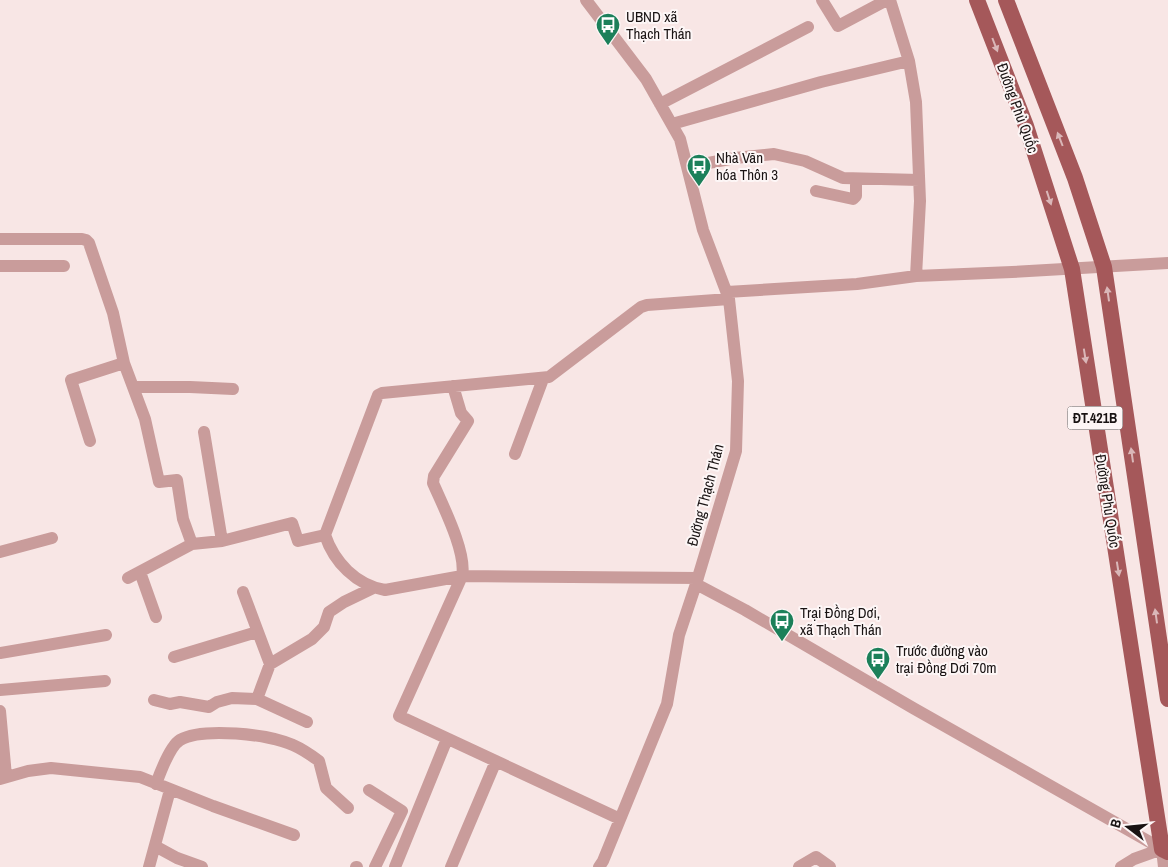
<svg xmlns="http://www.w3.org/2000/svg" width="1168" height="867" viewBox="0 0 1168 867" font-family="'Archivo Narrow',sans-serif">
<rect width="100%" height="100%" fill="#f8e6e5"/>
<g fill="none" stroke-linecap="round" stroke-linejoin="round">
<path stroke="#c99c9b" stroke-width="12" d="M586 0 646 79 680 139 703 230 729 299 738 381 736 451 696 584 679 635 667 704 603 861 599 867
M822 0 838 26 887 0
M890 0 909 61 916 102 920 201 916 276
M660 104 808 27
M672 124 821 82 909 61
M687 167 735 158 774 154 805 161 843 178 919 180
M816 191 853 199 856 196V179
M0 239H82L86 240 89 243 113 313 124 363 145 419 159 482 177 480 183 519 192 544 128 578
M0 266H64
M727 292 857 284 916 276 1012 272 1168 263
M453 386 461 413 468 421 434 476 433 483C443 506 467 553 462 576L399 716 620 819
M133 387H190L233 389
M90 441 71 380 124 363
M515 454 543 379
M222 541 292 523 298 541 325 535
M192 544 222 541 204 432
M0 552 52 538
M140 572 156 617
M698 578 462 576 385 590C356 585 334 562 325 535L378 395 382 393 549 377 641 307 647 305 729 299
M696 584 745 610 913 708 1162 849
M243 592 270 664 312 639 324 627 329 612 344 602 373 588
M0 653 106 635
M174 657 257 632
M0 690 105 681
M257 699 270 664
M154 700 170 704 180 702 209 707 217 702 232 698 257 699 307 722
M0 711 6 776
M0 779 28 771 51 768 140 777 213 806 294 835
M156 784C160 773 170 746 180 740 202 727 270 734 293 745 302 749 311 755 319 761L326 788 348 808
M369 790 402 811 375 867
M155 846 177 858 202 867
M1162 849 1164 867
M149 867 170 790
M356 867H357
M395 867 447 739
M451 867 496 761
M799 867 816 857 830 867
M1121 867 1134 859 1162 849"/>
<path stroke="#a5585a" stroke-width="16" d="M977 0 1026 126 1072 269 1162 849 1168 852
M1006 0 1075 178 1104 267 1168 699"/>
</g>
<defs><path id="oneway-solid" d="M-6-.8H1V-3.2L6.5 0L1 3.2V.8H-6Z" transform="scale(1.25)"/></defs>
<g fill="#dab7b8">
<use href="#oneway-solid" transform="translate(995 45) rotate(69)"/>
<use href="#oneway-solid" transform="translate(1060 139) rotate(-111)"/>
<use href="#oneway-solid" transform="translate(1049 198) rotate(72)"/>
<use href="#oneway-solid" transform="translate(1108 294) rotate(-98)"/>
<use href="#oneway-solid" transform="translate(1085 356) rotate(81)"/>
<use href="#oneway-solid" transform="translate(1132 455) rotate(-98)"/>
<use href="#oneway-solid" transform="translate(1118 569) rotate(81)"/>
<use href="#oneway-solid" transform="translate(1156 616) rotate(-98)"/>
</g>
<defs>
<symbol id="bus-pin" viewBox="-11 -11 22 30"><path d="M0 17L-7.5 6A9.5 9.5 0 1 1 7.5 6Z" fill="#1c805a" stroke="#fdf6f6"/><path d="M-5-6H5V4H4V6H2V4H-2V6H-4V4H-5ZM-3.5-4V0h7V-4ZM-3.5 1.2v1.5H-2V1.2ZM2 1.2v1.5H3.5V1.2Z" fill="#fff"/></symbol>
</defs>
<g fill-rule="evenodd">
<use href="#bus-pin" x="594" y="11" width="28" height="38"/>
<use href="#bus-pin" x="685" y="152" width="28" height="38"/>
<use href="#bus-pin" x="768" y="607" width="28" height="38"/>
<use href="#bus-pin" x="864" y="645" width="28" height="38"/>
</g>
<g text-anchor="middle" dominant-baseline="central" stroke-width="4" stroke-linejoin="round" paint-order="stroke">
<rect fill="#fdf6f6" stroke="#5d5757" stroke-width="1" x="1067.5" y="406.5" width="55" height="23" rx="4"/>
<g font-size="14" font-weight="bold" fill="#191313">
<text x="1095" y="418">ĐT.421B</text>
</g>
<g font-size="15" fill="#191313" stroke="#fdf6f6" text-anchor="start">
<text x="626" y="16">UBND xã<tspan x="626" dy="17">Thạch Thán</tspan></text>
<text x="716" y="157">Nhà Văn<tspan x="716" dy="17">hóa Thôn 3</tspan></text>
<text x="800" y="612">Trại Đồng Dơi,<tspan x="800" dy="17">xã Thạch Thán</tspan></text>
<text x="896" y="650">Trước đường vào<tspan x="896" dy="17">trại Đồng Dơi 70m</tspan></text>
</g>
<g font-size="15" fill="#191313" stroke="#fdf6f6">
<text transform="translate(1018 108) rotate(70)">Đường Phủ Quốc</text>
<text transform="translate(705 495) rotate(-75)">Đường Thạch Thán</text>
<text transform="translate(1108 501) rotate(81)">Đường Phủ Quốc</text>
</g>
</g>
<g transform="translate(1128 827) rotate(286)" stroke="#fdf6f6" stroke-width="4" paint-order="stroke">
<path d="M0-4L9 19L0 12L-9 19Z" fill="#191313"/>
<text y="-8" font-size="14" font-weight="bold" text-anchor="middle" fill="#191313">B</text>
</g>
</svg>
